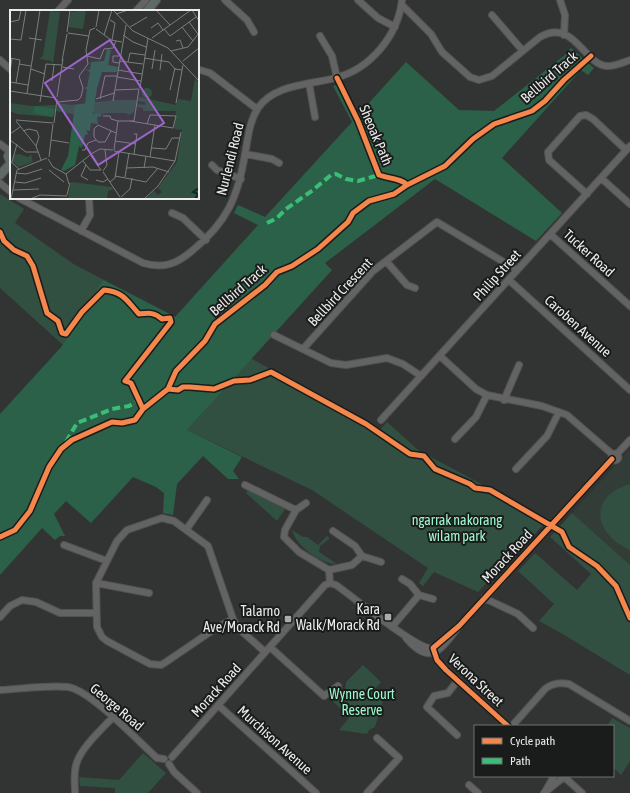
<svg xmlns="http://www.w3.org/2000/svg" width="630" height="793" viewBox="0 0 630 793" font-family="'Asap Condensed',sans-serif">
<rect width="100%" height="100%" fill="#323433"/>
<path fill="#333d37" d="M630 449V565L572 513Z"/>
<path fill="#325041" d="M0 194 24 209 15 223 75 265 176 317 222 334 252 359 380 430 387 422 418 450 548 520 478 592 434 572 423 586 419 583 428 568 312 490 187 430 205 410 63 345 0 288Z
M630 484V550C593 534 588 496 630 484Z
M248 490 285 509 277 521 246 493Z
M572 513 630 565V675L561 633 539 621 554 604 518 571 535 553 577 590 591 574 550 537Z
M292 530 303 537H307L318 545 327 536 330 538 320 546 319 552 337 564C322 565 295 545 292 530Z
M363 665 381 682 375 689 384 697 375 727 369 730 367 734 339 730 349 718 332 700 334 696 345 692 346 682Z
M612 718 630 728V761L621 775 613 767V726H607Z
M143 753 166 773 148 793H115V788L80 786 79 777 119 780Z"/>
<path fill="#2c6149" d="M571 48 594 68 588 75 581 70 502 158 562 213 536 241 435 179 325 263 332 270 187 430 242 457 233 471 239 479H228L203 456 177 484 173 515 163 513 164 493 156 487 133 477 91 523 66 501 54 514 65 536H60L55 540 42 528 0 575V414L63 345 103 280 175 317 258 225 234 213 238 205 265 217 352 122 333 86 342 83 358 115 406 62 459 110 494 111 565 55Z"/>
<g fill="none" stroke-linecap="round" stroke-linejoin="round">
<defs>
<path id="minor" d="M225 0 247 20 254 32
M358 0 378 18 395 27
M560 0 565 15 564 35
M402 5 431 34 442 52 470 77 479 80 492 76 540 37C574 18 583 63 606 66 614 67 622 63 630 60
M58 11 68 0
M136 11 146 0
M492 15 523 51
M320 36 332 56 337 78
M0 60 10 69
M200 70 210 73 257 109
M309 83 315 117
M0 144 11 152
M245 154 272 159 279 163
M212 165 217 170 241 179
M601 178 630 204
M0 183 11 192
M587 194 549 160 548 152 580 116 586 115 593 119 626 150
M19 198 143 263C164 269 177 264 193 250 227 222 238 197 245 154 248 139 249 122 258 108 275 84 309 85 335 78 371 69 398 35 402 0
M172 213 183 218 206 240
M81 231 90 215 89 198
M550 234 630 306
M386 261 407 285 415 288
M509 280 630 390
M274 335 331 363 346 365 387 358 403 364 421 376
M303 349 373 271 437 222 517 270
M440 356 476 389 487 395 542 406 567 415 612 454
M504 400 519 365
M381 420 630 146
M455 439 476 417 487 395
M611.5 457a3.5 3.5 0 1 1 7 0a3.5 3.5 0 1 1-7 0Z
M617 454 630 440
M516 469 547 436 559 412
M245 485 296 510 285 530 284 537 299 552 329 570 330 583
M296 510 306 503
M186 530 207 500
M64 545 107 561
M362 556 381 562
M329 570 352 565 362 556 355 546 333 531
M402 579 410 584 419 595 433 599
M96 583 149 593
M484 598 518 614 533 628
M0 617 10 606 22 600 36 602 60 613H96
M233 619 216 628 166 662 161 665 150 664 107 641 102 637 97 627 96 583 117 541 127 530 162 518 174 521 208 546 233 619 238 628 265 652
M392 627 419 595
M406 638C433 670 443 645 461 624L612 459
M270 647 324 696 338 686
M433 650 437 660 446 670 508 726
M0 690C22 689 46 685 68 687 90 690 138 741 157 758L164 759
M218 705 316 793
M512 726 545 689C552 683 559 682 569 684L630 721
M457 735 427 707 434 696 448 693 458 680
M172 757 325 585 330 583 336 585C351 595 419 652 433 648 440 646 452 631 459 626
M169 764 174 772 197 793
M563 776 582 793
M469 785 478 793
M545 792 554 776
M75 793C75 783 73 772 77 762 82 747 102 729 112 718
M367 793 399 758 377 738
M544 793 564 777"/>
<path id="major" d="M147 11 156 0
M0 175 11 163 8 156 11 152"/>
</defs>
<use href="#minor" stroke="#515352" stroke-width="8"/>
<use href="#major" stroke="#515352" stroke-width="10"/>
<use href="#minor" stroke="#626362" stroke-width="6"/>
<use href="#major" stroke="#5f6965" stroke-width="8"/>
<path stroke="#3abd76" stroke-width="4" stroke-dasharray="8 4" stroke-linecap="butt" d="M267 223 277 218 286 209 313 190 331 175 336 174 346 179 358 181 379 175
M66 442 77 423 112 409 129 406 139 400"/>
<defs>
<path id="cycleway" d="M337 78 358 121 379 175C387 178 403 179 407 185
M0 232 4 241 14 250 27 256 33 266 47 313 58 321 62 333 66 334 82 312 104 290C124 292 127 301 139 314 149 313 154 312 162 319L170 318 171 322 125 381 131 383 143 409
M168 389 178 390 183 387H190L214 389 234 381 250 380 271 372 366 424 410 454 424 456 435 469 470 484 475 488 490 490 562 532 569 547 597 566 616 586 630 618
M0 537 15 530 30 511 49 467 61 449 72 440 112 422 122 423 135 420 143 409 168 389 176 371 205 341 215 324 265 285 277 272 292 266 318 249 348 222 353 213 369 201 394 194 407 185 445 166 473 139 494 124 532 111 545 101 564 80 591 56
M508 726 446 670 437 660 433 648 459 626 612 459"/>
</defs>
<use href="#cycleway" stroke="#1a1c1b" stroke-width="8"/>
<use href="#cycleway" stroke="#f5874c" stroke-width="5"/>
</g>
<g fill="#aaacab" stroke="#1a1c1b" stroke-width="1.5">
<rect x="384" y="613" width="8" height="8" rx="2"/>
<rect x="284" y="615" width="8" height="8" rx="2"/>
</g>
<g text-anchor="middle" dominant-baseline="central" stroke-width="4" stroke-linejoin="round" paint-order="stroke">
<g font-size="14" fill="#ebedec" stroke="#1a1c1b">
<text transform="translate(549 77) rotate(-41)">Bellbird Track</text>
<text transform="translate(376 135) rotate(67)">Sheoak Path</text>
<text transform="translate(230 159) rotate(-76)">Nurlendi Road</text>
<text transform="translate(589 253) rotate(42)">Tucker Road</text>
<text transform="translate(497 275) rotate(-48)">Philip Street</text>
<text transform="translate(238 290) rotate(-41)">Bellbird Track</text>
<text transform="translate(340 292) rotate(-47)">Bellbird Crescent</text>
<text transform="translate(578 326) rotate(42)">Caroben Avenue</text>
<text transform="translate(507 556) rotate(-47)">Morack Road</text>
<text transform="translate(476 680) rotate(43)">Verona Street</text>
<text transform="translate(216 690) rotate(-48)">Morack Road</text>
<text transform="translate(117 707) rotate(40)">George Road</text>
<text transform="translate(275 740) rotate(42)">Murchison Avenue</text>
</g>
<g font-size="14" fill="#9df9cd" stroke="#1a1c1b">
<text x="457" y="520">ngarrak nakorang<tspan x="457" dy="16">wilam park</tspan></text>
<text x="362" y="694">Wynne Court<tspan x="362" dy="16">Reserve</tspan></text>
</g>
<g font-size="14" fill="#ebedec" stroke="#1a1c1b" text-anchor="end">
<text x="380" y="609">Kara<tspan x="380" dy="16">Walk/Morack Rd</tspan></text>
<text x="280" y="611">Talarno<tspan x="280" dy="16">Ave/Morack Rd</tspan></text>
</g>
</g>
<g transform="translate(10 10)">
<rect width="189" height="189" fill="#323433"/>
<path d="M76 0 73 19 58 17 61 2ZM40 1 50 2 43 54 41 51 30 49 33 45ZM185 69 189 73V189H136L144 181 148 185 152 182 148 178 167 152 172 120 164 119 166 101H133V98L127 97 128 94 135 95V92L128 91 129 87 166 95 168 89 181 91ZM132 83a5 5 0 1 1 10 0a5 5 0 1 1-10 0ZM104 90H127L124 102 118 105 117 103H100L83 105 84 102 68 105 46 101 48 93 61 95ZM0 93 22 96 45 95 43 107 7 104 0 101ZM9 144 18 147 21 144 23 152 9 157 3 152 4 145ZM61 172 102 177 104 179 98 181 97 189H58Z" fill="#325041"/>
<path d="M97 39 101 40 98 55 108 57 107 62H92L87 78 83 104H91L92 106 87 107 88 114 81 113 80 121 76 120 78 124 75 125 72 138 69 136 65 155 54 161 51 160 58 146 65 95 75 94 77 79 74 78 77 77 80 62 75 59 80 60 81 52 94 51ZM25 96 45 99 43 107 23 103Z" fill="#2c6149"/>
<path fill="none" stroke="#0d2b1f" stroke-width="2" d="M185 189 188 184 183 182 189 178"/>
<path fill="none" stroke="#7c7e7d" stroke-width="1" d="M46 0H65M103 0 123 21 158 38 189 71M146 0 160 15M182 0 189 11M106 4 118 0M100 10 105 13 102 30M0 12 9 10 11 0M179 12 188 24M86 17 89 0M120 17 137 7M172 17 183 31M141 18 148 13 153 20M86 19 101 30 112 32M154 19 160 26 186 7M57 22 60 0M58 23 79 26M94 25 102 0M113 25 123 32 136 37M19 28 32 30M142 28 181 0M0 29 11 30 16 0M166 31 170 30 173 38M161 41 178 37 189 23M77 46 90 49 94 39 103 38 106 31M0 48 10 50 6 73M134 48 159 52 165 59 172 60M52 51 57 24M109 51 133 54M173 51 189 38M118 52 120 43 135 45M109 53 103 52V46H110M9 54 21 56M52 57 64 59M21 59 35 64M142 59 145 40M108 60 132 64M150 60 152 44M0 62 2 48M107 67 131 71M42 71 44 55M0 72 18 75M130 78 138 28M105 80 129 79M160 80 165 58M0 81 46 88M17 83 30 0M47 87 53 49M86 89 104 83M90 89 95 66H107M103 91 116 15M30 92 36 54 52 55M47 92 68 90 71 87 73 78 69 66 78 54 76 40 80 20 85 18M166 93 173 55M93 106H100L101 109 108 111M6 110 43 113M6 111 26 136 31 150M120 111 163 118 166 106 140 105 137 114M44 113 47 89M13 121 19 119 27 121 29 127 26 136M101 121 95 132H88L84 127V119L88 115 106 123M0 124 10 117M124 124H127L124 144M0 130 16 142H28M41 130 59 133M105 131 126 134M142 138 156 139 162 128H170M72 140H75L78 133 86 130M104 140 108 111H124L129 79M104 141 165 151 148 176 134 189M81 144 90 139 103 140M81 146 91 160M39 147 43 114M140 147 145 115M38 149 43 157 56 164 59 174M0 151 9 159M73 151 80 160H91M165 151 171 122M2 152 7 134M76 155 71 166 78 170M116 158 143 157 159 162M134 158 136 146M39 160 54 172M93 161 97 155 95 140M93 162 110 187M6 163 16 164 32 159M56 164 80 145M105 166 136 172 148 158M115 167 119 143M86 170 93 172 98 169M5 172 15 173 31 168M100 172 105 168 109 142M3 180 29 179M57 185 60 173M111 187 120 179 122 168M1 189 7 160 37 148M20 189 30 185 57 186"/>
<path fill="#9d66cc" fill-opacity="0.15" stroke="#9d66cc" stroke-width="2" d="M100 30 154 113 88 155 35 73Z"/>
<rect width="189" height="189" fill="none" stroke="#ebedec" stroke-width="2"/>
</g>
<rect x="474" y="725" width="140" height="52" fill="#1a1c1b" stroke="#6e706f"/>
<rect x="482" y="738" width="20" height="6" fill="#f5874c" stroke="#6e706f"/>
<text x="510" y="745" font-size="12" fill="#ebedec">Cycle path</text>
<rect x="482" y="758" width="20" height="6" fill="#3abd76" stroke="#6e706f"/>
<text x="510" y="765" font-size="12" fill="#ebedec">Path</text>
</svg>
